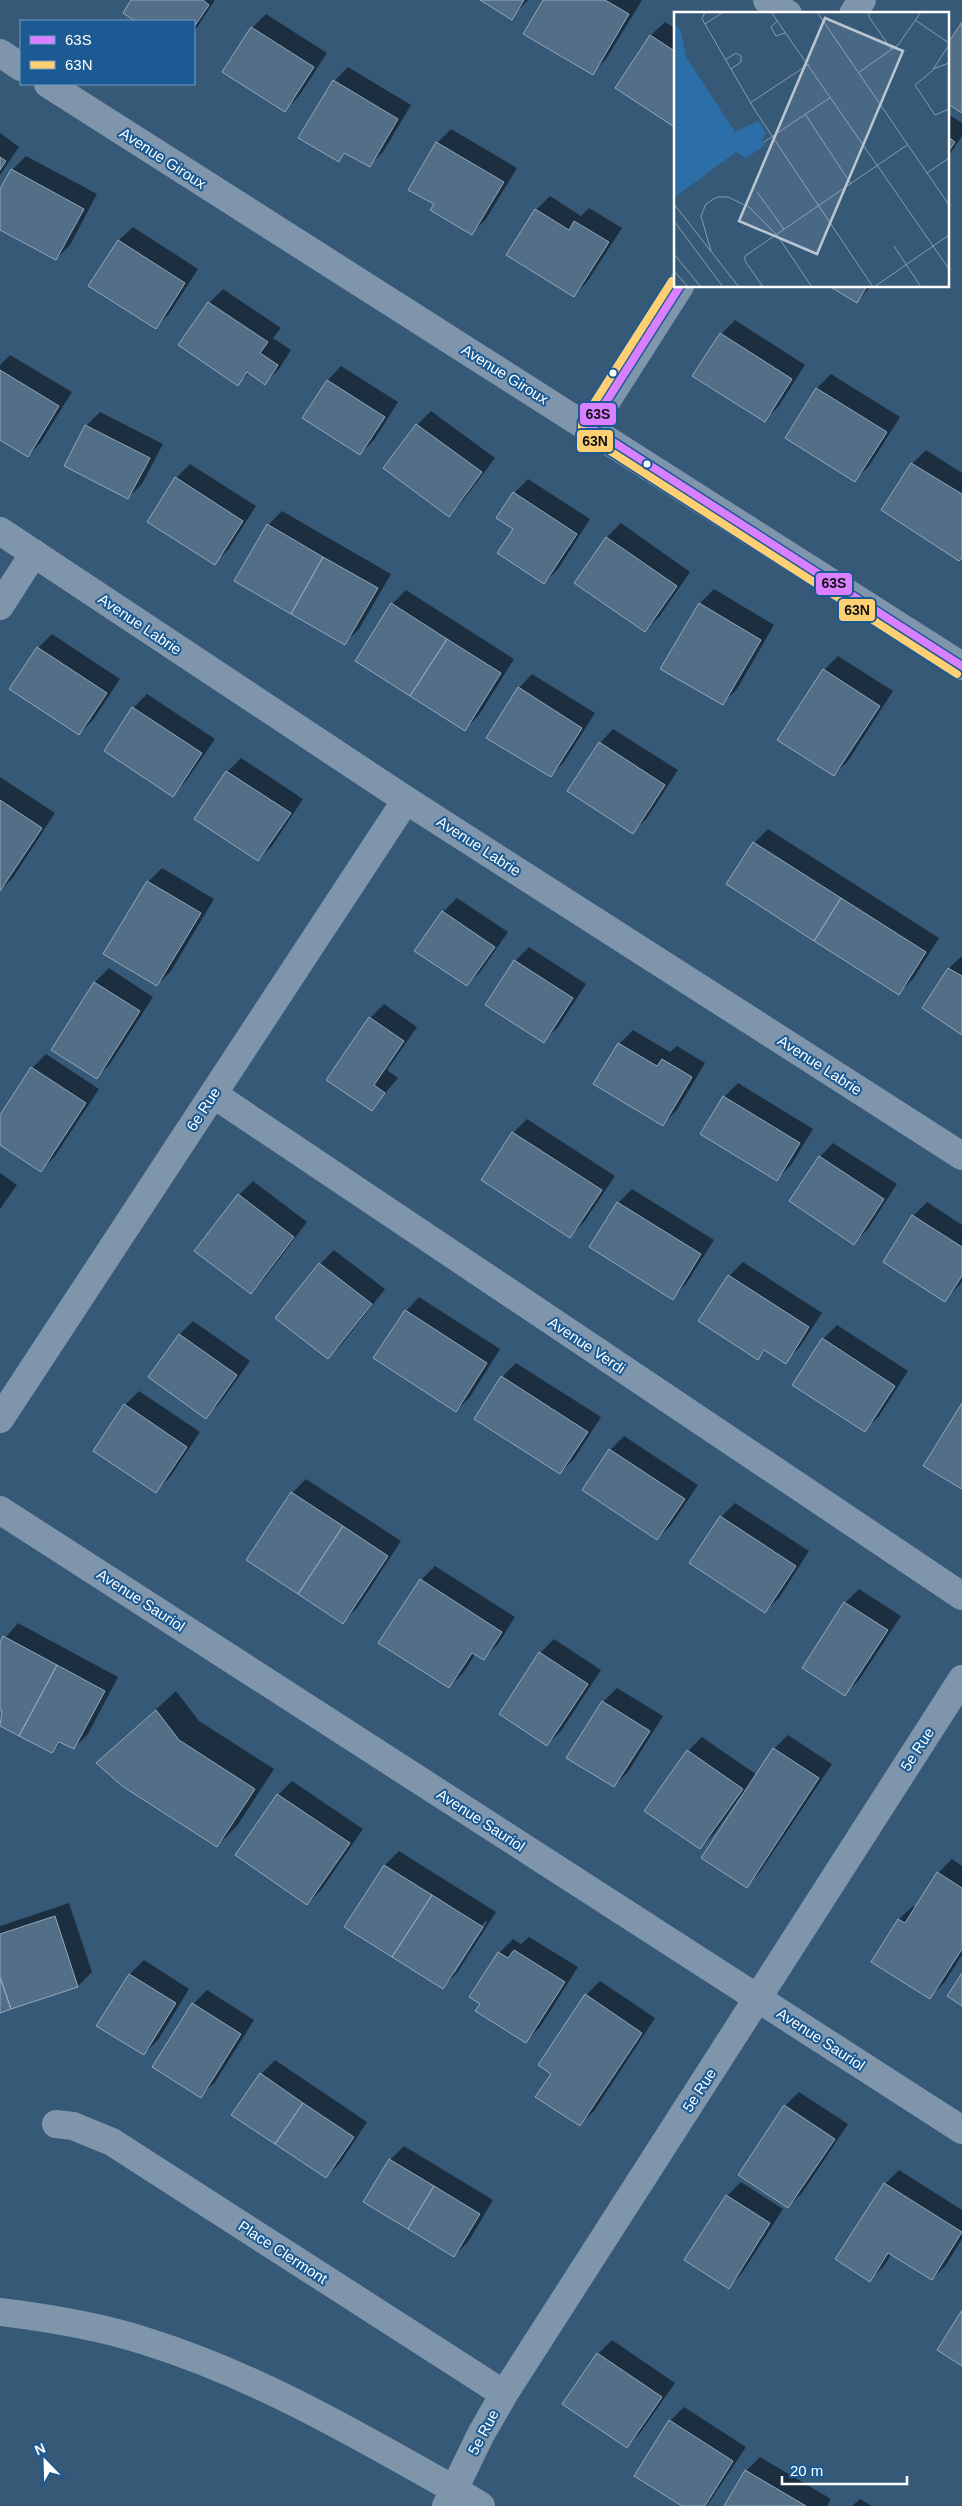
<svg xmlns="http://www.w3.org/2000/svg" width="962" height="2506" viewBox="0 0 962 2506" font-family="Arial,sans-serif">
<rect width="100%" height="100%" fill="#365978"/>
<path fill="#0007" fill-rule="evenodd" d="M133 0H215L194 32V21H137L124 12Z
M483 0H528L511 18Z
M545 0H642L606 59 593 73Z
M266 14 327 53 299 96 285 110 224 71 252 28Z
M665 22 676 29V127L617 88 651 35Z
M348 67 411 105 383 152 369 166 346 152 338 160 334 81Z
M948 114 962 123V136L948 157Z
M451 129 517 168 486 219 472 233 435 204 437 143Z
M0 133 19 147 0 175Z
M26 156 97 194 70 245 56 259 0 229V191L12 170Z
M550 196 581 216 589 208 622 228 587 282 574 296 507 254 536 210Z
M133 227 198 269 169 314 155 328 119 240Z
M832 286H871L857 302Z
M223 289 281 328 273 338 291 350 279 369 265 383 250 372 238 384 209 303Z
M735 320 805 365 778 407 764 421 721 334Z
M10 355 72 392 41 442 28 456 0 439V365Z
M341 366 398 402 374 440 360 454 328 380Z
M831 374 900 417 869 466 855 480 787 437 817 388Z
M431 411 495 458 462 502 448 516 385 468 417 425Z
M100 412 163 444 142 484 128 498 86 426Z
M926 450 962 473V557L882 510 912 464Z
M190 464 256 506 228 550 214 564 176 478Z
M528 479 590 519 558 569 544 583 514 529V493Z
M282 511 391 574 359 629 345 643 268 525Z
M621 523 690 572 659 617 645 631 576 582 607 537Z
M714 589 774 625 737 689 723 703 662 668 700 603Z
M406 590 514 659 479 715 465 729 392 604Z
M52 634 120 679 93 720 79 734 38 648Z
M838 656 893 691 848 761 834 775 824 670Z
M532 674 595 713 564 762 550 776 519 688Z
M147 694 215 739 186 781 173 795 133 708Z
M613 729 678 770 647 818 633 832 600 743Z
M241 758 303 799 272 846 258 860 196 819 227 772Z
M0 777 55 813 12 879 0 890Z
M768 829 939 938 913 979 899 993 754 843Z
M162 868 214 899 171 971 157 985 148 882Z
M457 898 508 932 481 971 467 985 443 912Z
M529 947 586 984 558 1027 544 1041 515 961Z
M962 956V1033L923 1008 949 968Z
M109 968 153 997 110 1064 96 1078 52 1049 95 982Z
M384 1004 417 1027 387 1070 398 1078 371 1110 370 1018Z
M633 1030 670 1052 677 1046 705 1063 677 1110 663 1124 595 1084 619 1044Z
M46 1054 99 1089 55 1156 41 1170 0 1143V1117L32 1068Z
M738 1083 813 1129 791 1165 777 1179 724 1097Z
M527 1119 615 1176 584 1222 570 1236 513 1133Z
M833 1143 897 1184 868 1229 854 1243 820 1157Z
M0 1173 17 1185 0 1209Z
M253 1181 307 1222 265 1278 251 1292 196 1251 239 1195Z
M632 1189 714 1240 686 1284 672 1298 618 1203Z
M927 1202 962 1225V1282L945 1300 913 1216Z
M334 1250 385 1289 342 1344 328 1358 277 1318 320 1264Z
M743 1262 822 1313 799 1348 785 1362 766 1350 758 1359 729 1276Z
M419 1297 500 1349 470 1397 456 1411 406 1311Z
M193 1321 250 1361 220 1403 206 1417 180 1334Z
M837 1325 908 1371 879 1416 865 1430 823 1339Z
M516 1363 601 1417 574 1459 560 1473 502 1377Z
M139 1391 200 1432 170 1477 156 1491 125 1405Z
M624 1436 698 1485 671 1525 657 1539 583 1490 610 1450Z
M306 1479 401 1541 357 1608 343 1622 248 1560 292 1493Z
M735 1503 809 1551 779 1598 765 1611 721 1517Z
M435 1566 515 1617 498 1644 484 1658 476 1653 463 1673 449 1687 421 1580Z
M859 1589 901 1616 859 1680 845 1694 803 1667 845 1603Z
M18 1623 118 1677 88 1734 74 1748 62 1742 52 1752 0 1724 4 1711 0 1709V1644Z
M554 1639 601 1670 561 1731 547 1745 540 1653Z
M617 1688 663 1716 628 1772 614 1786 568 1757 603 1702Z
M176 1691 199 1721 274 1769 237 1826 217 1846 98 1763Z
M788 1735 832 1764 760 1872 747 1886 742 1798 740 1797 714 1834 700 1848 688 1751 702 1737 757 1775 774 1749Z
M292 1781 363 1829 321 1890 307 1904 278 1795Z
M399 1851 496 1912 457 1973 443 1987 346 1926 385 1865ZM485 1921 487 1922 455 1973H452Z
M952 1859 962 1866V1955L944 1983 930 1997 873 1962 899 1919 913 1906 916 1907 938 1873Z
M69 1903 92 1972 78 1986 0 2011V1926Z
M529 1937 578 1967 540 2027 526 2041 471 1997 499 1953 513 1939 521 1944Z
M144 1960 189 1989 158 2040 144 2054 98 2025 130 1974Z
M600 1981 655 2018 594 2111 580 2124 553 2073 586 1995Z
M207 1990 254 2020 215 2082 201 2096 193 2004Z
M275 2060 367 2122 340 2163 326 2177 261 2074Z
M799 2092 848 2124 802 2193 788 2207 740 2175 785 2106Z
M404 2146 493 2200 468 2242 454 2256 365 2202 390 2160Z
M899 2170 962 2210V2239L946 2265 932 2279 892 2253 884 2266 870 2280 837 2259 885 2184Z
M741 2182 783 2209 742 2273 729 2287 686 2260 727 2196Z
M612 2340 675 2383 640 2433 627 2447 598 2354Z
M684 2407 746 2447 707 2506H684L670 2421Z
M760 2457 831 2499 827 2506H725L746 2471Z
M860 2499 872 2506H852Z"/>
<path fill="#536f87" stroke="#93a7b9" d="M131 0H203L209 5 194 27V21H135L123 13Z
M480 0H524L512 20Z
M543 0H605L629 14 593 75 523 34Z
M962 22V113L948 104V43Z
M251 27 314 67 285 112 222 72Z
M650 35 676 52V128L615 88Z
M333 80 398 119 370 167 344 153 339 162 298 138Z
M948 137 955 142 948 152Z
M436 142 504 182 472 235 430 210 434 204 408 190Z
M0 157 6 161 0 170Z
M11 169 84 209 56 260 0 230V189Z
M535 209 569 230 574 221 609 242 574 297 506 255Z
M118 240 185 283 156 329 88 286Z
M829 286H867L857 303Z
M208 302 268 342 260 353 278 365 265 385 247 372 238 386 178 345Z
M720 333 792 379 765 422 692 376Z
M0 370 59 406 28 457 0 440Z
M327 380 385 417 360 455 302 418Z
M816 388 887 432 855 482 785 438Z
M416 424 482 472 449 517 383 468Z
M85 425 150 458 128 499 64 466Z
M911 463 962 494V558L959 561 881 510Z
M175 477 243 521 215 565 147 522Z
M513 492 577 534 544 584 497 553 513 529 496 518Z
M267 524 323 557 291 614 234 581Z
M606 537 677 586 645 632 574 583Z
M323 557 378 588 345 645 291 614Z
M391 603 447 639 410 696 355 661Z
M699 603 761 640 723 705 660 669Z
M447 639 501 673 465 731 410 696Z
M37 647 107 693 79 735 9 689Z
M823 669 880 706 834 776 777 740Z
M518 687 582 728 551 777 486 738Z
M132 707 202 753 173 797 104 751Z
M599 742 665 785 633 834 567 791Z
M226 771 291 813 258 861 194 819Z
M0 800 42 828 0 891Z
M753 842 841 898 814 941 726 884Z
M147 881 201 913 157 986 103 954Z
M841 898 926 952 899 995 814 941Z
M442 911 495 947 467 986 414 951Z
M514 960 573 998 544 1043 485 1005Z
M948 968 962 976V1035L922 1008Z
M94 982 140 1011 97 1079 51 1050Z
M369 1017 404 1041 374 1085 385 1093 372 1111 326 1080Z
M618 1043 657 1066 662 1059 692 1077 663 1126 593 1084Z
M31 1067 86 1103 41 1172 0 1145V1115Z
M723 1096 800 1143 777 1181 700 1134Z
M512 1132 602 1190 570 1238 481 1180Z
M819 1156 884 1199 854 1245 789 1201Z
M238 1194 294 1237 251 1294 194 1251Z
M617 1202 701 1254 673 1300 589 1247Z
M912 1215 962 1247V1276L945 1302 883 1262Z
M319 1263 372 1304 328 1359 275 1318Z
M728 1275 809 1327 786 1364 764 1350 758 1360 698 1321Z
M405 1310 487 1363 456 1412 373 1358Z
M179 1334 237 1375 206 1419 148 1377Z
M822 1338 895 1386 865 1432 792 1385Z
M501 1376 588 1432 560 1474 474 1419Z
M962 1403V1489L923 1466Z
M124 1404 187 1447 156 1493 93 1451Z
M609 1449 685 1499 657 1540 582 1490Z
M291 1492 343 1526 298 1594 246 1560Z
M720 1516 796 1566 765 1613 689 1563Z
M343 1526 388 1556 343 1624 298 1594Z
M420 1579 502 1632 484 1660 472 1653 449 1688 378 1643Z
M844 1602 888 1630 845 1696 802 1668Z
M3 1636 57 1665 19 1736 0 1726 2 1711 0 1710V1642Z
M539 1652 588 1684 547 1746 499 1714Z
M57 1665 105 1691 74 1749 59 1742 52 1753 19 1736Z
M602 1701 650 1731 614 1787 566 1758Z
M156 1710 179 1740 255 1789 217 1847 122 1786 96 1763Z
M773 1748 819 1778 747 1888 701 1858Z
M687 1750 743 1789 700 1849 644 1811Z
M277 1794 350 1843 307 1905 235 1855Z
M384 1865 432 1895 392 1957 344 1927Z
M937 1872 962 1888V1949L930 1999 871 1962 898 1919 905 1923Z
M432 1895 483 1927 443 1989 392 1957Z
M55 1916 78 1987 11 2009 0 1977V1934Z
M514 1950 565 1982 526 2043 475 2011 480 2004 469 1997 498 1952 508 1958Z
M962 1973V2006L947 1996Z
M129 1974 176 2003 144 2055 96 2026Z
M0 1977 11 2009 0 2013Z
M585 1994 642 2033 580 2126 535 2097 551 2074 538 2065Z
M192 2003 241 2034 201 2098 152 2067Z
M260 2073 303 2103 275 2144 231 2115Z
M303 2103 354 2137 326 2178 275 2144Z
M784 2105 835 2139 788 2208 738 2175Z
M389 2159 434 2186 408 2229 363 2202Z
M884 2183 962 2232 932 2280 888 2253 870 2282 835 2259Z
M434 2186 480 2214 454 2257 408 2229Z
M726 2195 770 2223 729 2289 684 2260Z
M962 2310V2366L937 2350Z
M597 2353 662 2397 627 2448 562 2404Z
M669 2420 733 2461 705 2506H682L634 2476Z
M745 2470 806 2506H724Z"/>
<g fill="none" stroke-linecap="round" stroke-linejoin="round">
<path stroke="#7f95ab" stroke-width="28" d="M767 0 788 14
M853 14 862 0
M0 53 21 67
M48 84 962 666
M590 427 680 286
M0 531 406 800 962 1156
M0 606 34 553
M213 1094 962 1596
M0 1419 406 800
M0 1510 962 2130
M56 2124 73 2126 112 2142 504 2394
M455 2490 481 2506
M446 2506 481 2434 504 2394 962 1679"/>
<path stroke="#7e95aa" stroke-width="28" d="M0 2312C49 2318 98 2326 145 2341 255 2375 356 2434 455 2490"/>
<defs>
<path id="bus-1" d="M680 286 590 427 962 666"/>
<path id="bus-2" d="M672 281 582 422V433L957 674"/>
</defs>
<use href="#bus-1" stroke="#1b5a93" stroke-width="11"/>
<use href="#bus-2" stroke="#1b5a93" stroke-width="11"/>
<use href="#bus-1" stroke="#d880ff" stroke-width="8"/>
<use href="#bus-2" stroke="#fed073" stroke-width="8"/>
</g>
<g fill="#fff" stroke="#1b5a93" stroke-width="2">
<circle cx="613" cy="373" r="4.5"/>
<circle cx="647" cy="464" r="4.5"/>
</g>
<g text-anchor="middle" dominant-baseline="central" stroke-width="4" stroke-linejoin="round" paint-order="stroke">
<g font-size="15" fill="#fff" stroke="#1b5a93">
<text transform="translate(163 158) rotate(33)">Avenue Giroux</text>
<text transform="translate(505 374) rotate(32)">Avenue Giroux</text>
<text transform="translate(140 624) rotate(34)">Avenue Labrie</text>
<text transform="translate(479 846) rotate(33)">Avenue Labrie</text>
<text transform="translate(820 1065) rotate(33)">Avenue Labrie</text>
<text transform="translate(203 1109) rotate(-57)">6e Rue</text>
<text transform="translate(587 1345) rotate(34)">Avenue Verdi</text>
<text transform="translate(141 1600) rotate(33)">Avenue Sauriol</text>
<text transform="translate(917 1749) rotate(-57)">5e Rue</text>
<text transform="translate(481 1820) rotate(33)">Avenue Sauriol</text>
<text transform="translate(821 2039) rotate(33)">Avenue Sauriol</text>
<text transform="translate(699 2090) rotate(-57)">5e Rue</text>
<text transform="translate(283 2252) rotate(33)">Place Clermont</text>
<text transform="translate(483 2432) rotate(-62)">5e Rue</text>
</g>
</g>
<g transform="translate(674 12)">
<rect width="275" height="275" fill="#365978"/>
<path d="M0 10 7 20 12 45 61 120 84 109 92 121 88 128 91 133 85 137 72 146 62 140 1 185Z" fill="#2c6fa8"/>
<path fill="none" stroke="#869bae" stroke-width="1" d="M31 0 28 7 82 100 199 275M97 0 275 257M143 0 275 193M195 0V5L218 38M241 8 275 31M103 9 97 15 102 24 111 21M31 12 49 0M275 33 258 59 241 73 261 103 275 97M51 48 62 41 67 44V50L57 57M259 57 275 51M184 61 224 33 247 0M76 91 135 52M131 102 177 172M90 130 157 85M253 161 275 146M83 180 110 217M0 192 65 275M0 209 49 275M103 223 138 275M220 234 247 275M37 239 27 204 32 192 43 185H54L75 195 103 223M0 242 27 275M0 259 14 275M89 275 71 249V244L233 133M200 275 275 223"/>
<path fill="#b9c5d0" fill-opacity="0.15" stroke="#b9c5d0" stroke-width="2.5" d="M151 6 229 39 143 242 65 209Z"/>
<rect width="275" height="275" fill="none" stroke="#fff" stroke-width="2.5"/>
</g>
<g stroke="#1b5a93" stroke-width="2">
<rect x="579" y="402" width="38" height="24" rx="5" fill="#d880ff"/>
<rect x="576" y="429" width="38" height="24" rx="5" fill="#fed073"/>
<rect x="815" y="572" width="38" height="24" rx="5" fill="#d880ff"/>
<rect x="838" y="598" width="38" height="24" rx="5" fill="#fed073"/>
</g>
<g font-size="14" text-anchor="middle" font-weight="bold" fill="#111">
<text x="598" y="419">63S</text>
<text x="595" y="446">63N</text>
<text x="834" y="588">63S</text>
<text x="857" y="615">63N</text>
</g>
<rect x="20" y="20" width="175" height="65" fill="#1b5a93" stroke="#769cbe"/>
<rect x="30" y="36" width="25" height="8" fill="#d880ff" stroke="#769cbe"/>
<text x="65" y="45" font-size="15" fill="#ffffff">63S</text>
<rect x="30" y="61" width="25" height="8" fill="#fed073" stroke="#769cbe"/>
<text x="65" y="70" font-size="15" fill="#ffffff">63N</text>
<g transform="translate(45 2461) rotate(337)" stroke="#1b5a93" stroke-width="4" paint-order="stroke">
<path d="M0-4L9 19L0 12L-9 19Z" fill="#ffffff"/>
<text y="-8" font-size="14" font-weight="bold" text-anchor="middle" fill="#ffffff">N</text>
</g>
<path d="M782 2476v8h125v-8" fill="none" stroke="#ffffff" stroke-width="2.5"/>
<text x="790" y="2476" font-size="15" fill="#ffffff" stroke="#1b5a93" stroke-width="4" paint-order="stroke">20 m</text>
</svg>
